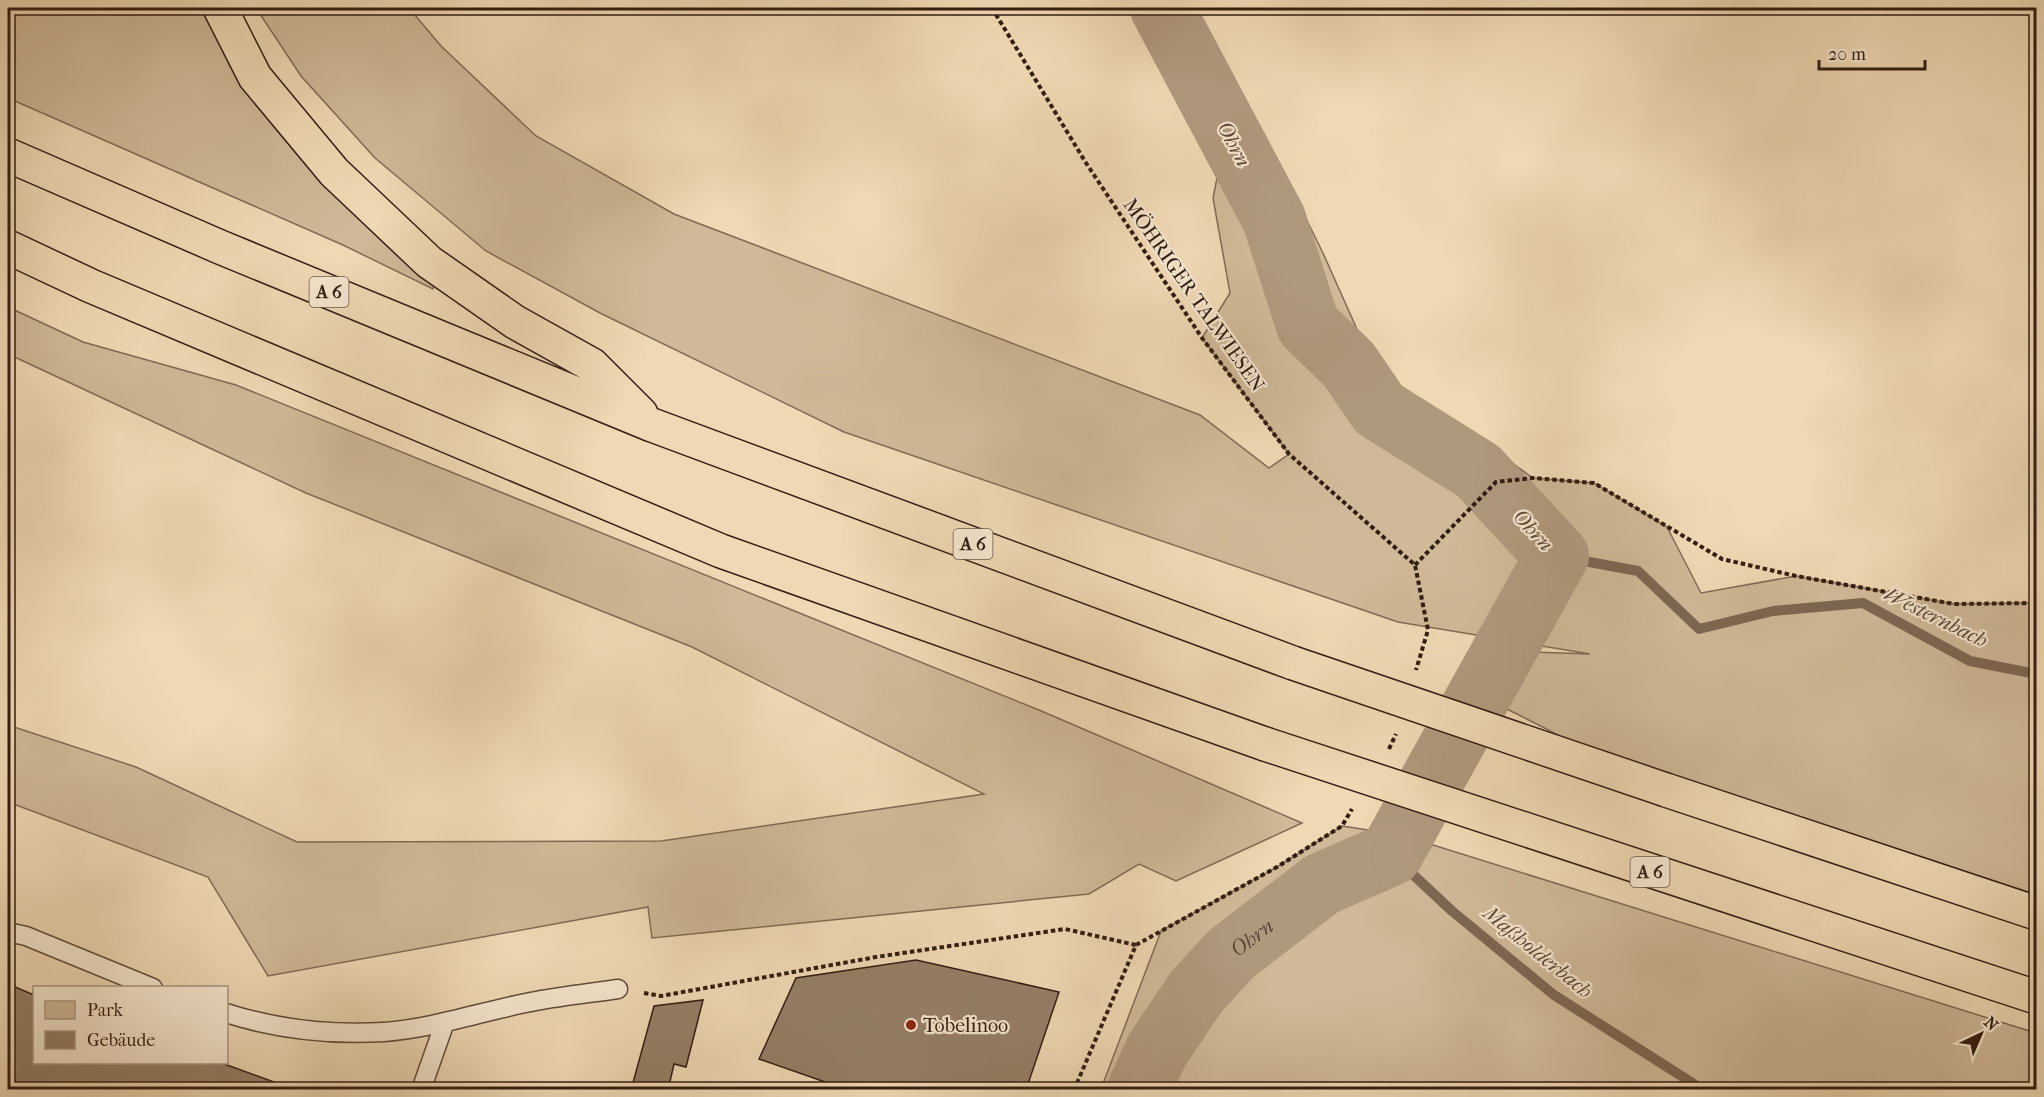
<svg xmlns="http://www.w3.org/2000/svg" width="2044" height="1097" viewBox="0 0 2044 1097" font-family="'IM FELL French Canon',serif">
<rect width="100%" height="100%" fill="#efd9b4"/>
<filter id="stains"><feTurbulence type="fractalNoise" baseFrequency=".00333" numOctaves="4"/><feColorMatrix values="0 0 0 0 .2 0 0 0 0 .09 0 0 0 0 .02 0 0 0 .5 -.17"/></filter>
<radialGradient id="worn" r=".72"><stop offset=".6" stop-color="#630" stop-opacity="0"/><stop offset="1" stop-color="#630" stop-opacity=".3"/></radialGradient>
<path fill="#cfb998" stroke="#806b55" stroke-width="1.5" d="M8 8H203L215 30 434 285 433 289 343 245 8 98Z
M256 8H409L441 46 536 136 674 214 1200 415 1269 468 1289 454 1202 338 1230 293 1213 198 1227 128 1263 132 1323 253 1381 383 1457 424 1533 478 1594 483 1667 527 1701 593 1796 576 1954 604 2036 603V903L1666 790 1503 707 1504 651 1590 654 1398 622 844 432 600 313 486 251 375 158 301 76Z
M8 307 83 342 236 385 1039 710 1302 823 1176 881 1139 864 1089 894 652 938 648 907 268 976 208 877 8 802V725L136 767 297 842 661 841 984 794 692 647 306 493 8 354Z
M1342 826 1401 835 2036 1033V1089H1101L1161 931 1277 867Z"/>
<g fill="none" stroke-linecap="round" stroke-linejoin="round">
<path stroke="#7d6752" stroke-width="10" d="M1557 556 1638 571 1699 629 1773 611 1863 603 1970 661 2036 674
M1391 854 1452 911 1554 995 1694 1084 1696 1090"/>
<path stroke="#af997d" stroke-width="64" id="s1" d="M1139 1090 1157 1050 1197 991 1231 954 1322 884 1391 854 1557 556 1478 471 1379 409 1349 365 1308 325 1274 219 1162 8"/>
</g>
<path fill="#947f66" stroke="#321d12" stroke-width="1.5" d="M916 960 1059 992 1026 1090H848L759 1059 796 978Z
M8 984 34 995V1062H219L296 1090H8Z
M703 1000 686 1067 674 1064 668 1090H631L654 1006Z"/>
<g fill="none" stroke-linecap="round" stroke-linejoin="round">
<defs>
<path id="lane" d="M8 932 26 936 153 988
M226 1013C276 1029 332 1035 384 1032 436 1028 486 1010 536 1001 563 996 591 993 618 989
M421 1090 445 1022"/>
<path id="highway" d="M220 8 255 77 334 172 429 262 515 322 592 365 641 414
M8 155 220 247 652 425 1293 663
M8 247 91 286 721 551 1265 744
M1666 790 2036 913"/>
</defs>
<use href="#lane" stroke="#614c3a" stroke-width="21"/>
<use href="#highway" stroke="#321d12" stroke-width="36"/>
<path stroke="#321d12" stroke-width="4" stroke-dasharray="4.5 3" stroke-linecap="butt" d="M992 8 1086 163 1202 338 1289 454 1415 565 1428 630 1416 670
M1415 565 1496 482 1533 478 1594 483 1722 559 1796 576 1954 604 2036 603
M1389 749 1396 734
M1136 945 1277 867 1342 826 1352 809
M644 993 661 996 876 957 1065 929 1136 945
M1074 1090 1136 945"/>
<use href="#lane" stroke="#f5e6ce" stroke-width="18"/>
<use href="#highway" stroke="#efd9b4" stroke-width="33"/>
<defs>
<path id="highway-bridge" d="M1293 663 1666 790
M1265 744 2036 997"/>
</defs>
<use href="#highway-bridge" stroke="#321d12" stroke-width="36" stroke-linecap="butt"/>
<use href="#highway-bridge" stroke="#efd9b4" stroke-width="33"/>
</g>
<circle fill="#8f2418" stroke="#f5e6ce" stroke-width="2" cx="911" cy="1025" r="6"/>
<g text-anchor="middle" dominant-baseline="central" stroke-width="4.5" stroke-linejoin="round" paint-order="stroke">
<g fill="#f5e6ce" stroke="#6c594a" stroke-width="1.5">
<rect x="309.5" y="277" width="39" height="30" rx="4.5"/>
<rect x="953.5" y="529" width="39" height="30" rx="4.5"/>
<rect x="1630.5" y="857" width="39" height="30" rx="4.5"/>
</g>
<g font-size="18" font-weight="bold" fill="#321d12">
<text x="329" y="292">A 6</text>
<text x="973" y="544">A 6</text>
<text x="1650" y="872">A 6</text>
</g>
<g font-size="20" fill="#321d12" stroke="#f5e6ce">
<text transform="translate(1194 295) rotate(55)">MÖHRIGER TALWIESEN</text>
</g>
<g font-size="20" fill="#321d12" stroke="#f5e6ce" text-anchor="start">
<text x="923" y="1025">Tobelinoo</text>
</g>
<g font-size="21" font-style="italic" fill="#5e4837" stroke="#f5e6ce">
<text transform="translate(1234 144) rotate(62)">Ohrn</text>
<text transform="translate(1533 530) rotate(47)">Ohrn</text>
<text transform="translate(1936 617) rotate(26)">Westernbach</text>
<text stroke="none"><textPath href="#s1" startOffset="192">Ohrn</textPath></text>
<text transform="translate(1538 952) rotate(39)">Maßholderbach</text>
</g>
</g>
<rect width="2044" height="1097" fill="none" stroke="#efd9b4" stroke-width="30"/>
<rect x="9" y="9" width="2026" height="1079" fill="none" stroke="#321d12" stroke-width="3"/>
<rect x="15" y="15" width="2014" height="1067" fill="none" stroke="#321d12" stroke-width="1.5"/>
<rect x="33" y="986" width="195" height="78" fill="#f5e6ce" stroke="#a79683" stroke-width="1.5"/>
<rect x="45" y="1001" width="30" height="18" fill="#cfb998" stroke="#a79683" stroke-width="1.5"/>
<text x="87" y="1016" font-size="18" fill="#321d12">Park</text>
<rect x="45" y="1031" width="30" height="18" fill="#947f66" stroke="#a79683" stroke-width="1.5"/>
<text x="87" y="1046" font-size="18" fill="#321d12">Gebäude</text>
<g transform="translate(1981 1034) rotate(44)" stroke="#f5e6ce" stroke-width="4.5" paint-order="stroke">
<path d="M0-4.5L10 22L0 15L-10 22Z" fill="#321d12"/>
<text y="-9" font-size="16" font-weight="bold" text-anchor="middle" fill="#321d12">N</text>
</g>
<path d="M1819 60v9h106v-9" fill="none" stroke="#321d12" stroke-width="3"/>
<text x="1828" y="60" font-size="18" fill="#321d12" stroke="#f5e6ce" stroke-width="4.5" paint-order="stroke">20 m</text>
<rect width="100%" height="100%" filter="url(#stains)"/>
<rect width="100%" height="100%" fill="url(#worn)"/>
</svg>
